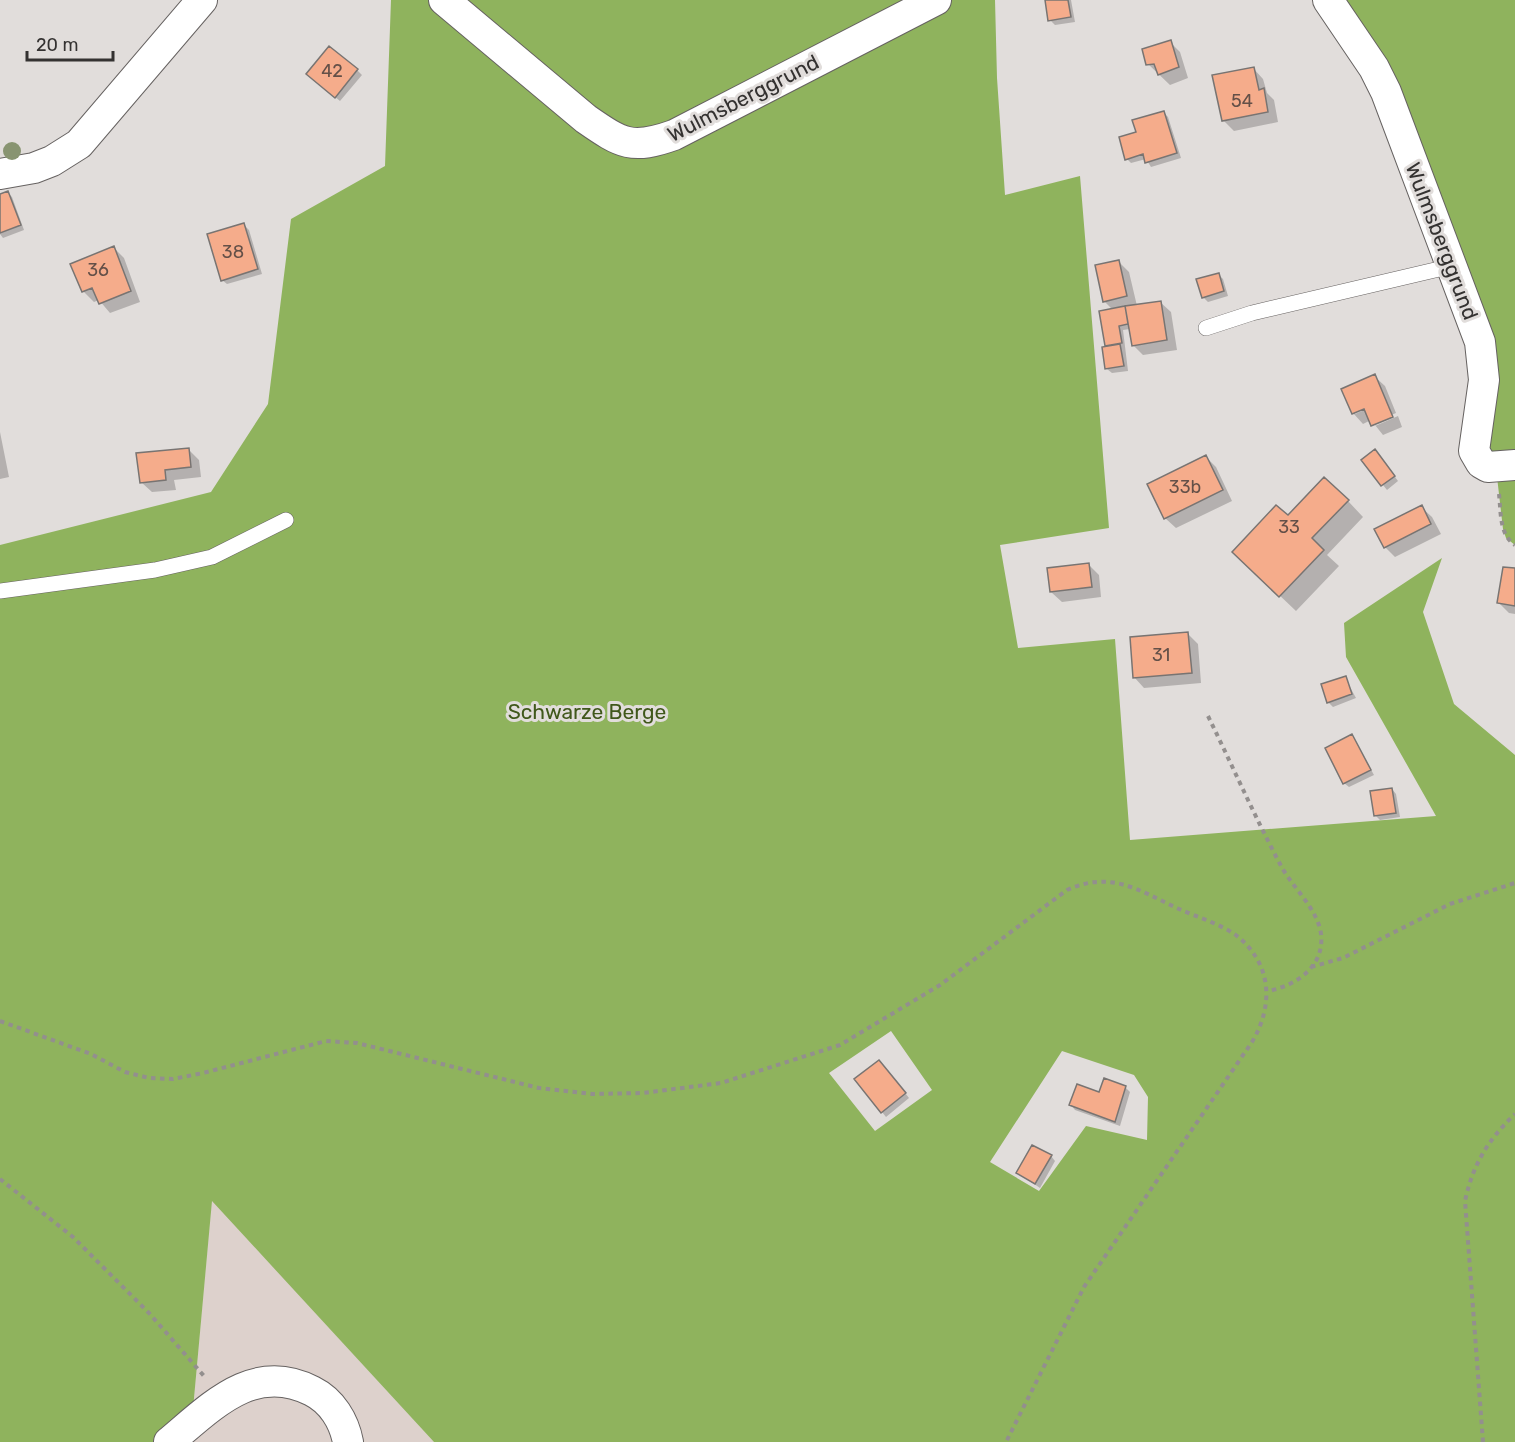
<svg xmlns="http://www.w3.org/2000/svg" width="1515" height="1442" viewBox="0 0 1515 1442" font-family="Rubik,sans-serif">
<rect width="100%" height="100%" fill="#e1dddb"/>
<path fill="#ddd1cc" d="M212 1200 434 1442H190Z"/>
<path fill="#8fb35d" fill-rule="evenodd" d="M391 0H995L997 78 1005 195 1080 176 1109 528 1000 545 1018 648 1115 639 1130 840 1436 816 1346 657 1344 623 1442 558 1423 612 1454 704 1515 755V1442H434L212 1201 190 1442H0V545L211 492 268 404 291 219 385 166ZM891 1031 932 1090 875 1131 829 1073ZM1062 1051 1134 1075 1148 1097 1147 1140 1086 1126 1039 1191 990 1162Z
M1328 0H1515V545L1506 538 1503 529 1496 468 1481 463 1483 395 1458 281Z"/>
<path fill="#0003" fill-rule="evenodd" d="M1047 0H1071L1075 22 1055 25 1050 20Z
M1170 42 1180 52 1188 78 1170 85 1148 64Z
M1253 68 1263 79 1267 93 1274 100 1278 122 1234 131 1223 120Z
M357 70 362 75 340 101 312 78Z
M1164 113 1168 117 1181 158 1151 167 1146 159 1131 163 1127 159 1138 133Z
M8 193 12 197 24 230 3 238 0 234V196Z
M244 225 249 230 262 274 227 284 222 280Z
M114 248 124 258 140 302 110 313 99 300 94 302 83 291Z
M1119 262 1129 272 1137 306 1160 302 1171 312 1177 350 1143 355 1133 345 1130 329 1123 330 1128 371 1112 373 1107 369V347L1101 312 1113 310 1104 301Z
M1218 274 1223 279 1228 296 1208 302 1203 297Z
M1374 376 1385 386 1396 413 1375 422V426L1398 416 1402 427 1383 435 1371 420 1363 424 1353 413ZM1371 407 1355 414V411Z
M0 432 9 477 0 479Z
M188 449 199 460 201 477 174 480 176 490 152 492 141 482Z
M1380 456 1398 481 1387 490 1363 460Z
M1206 457 1216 467 1232 501 1176 528 1165 518Z
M1348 501 1363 517 1327 555 1339 566 1296 611 1250 567Z
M1421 507 1432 517 1441 534 1395 557 1385 547Z
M1088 564 1099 575 1101 597 1062 602 1051 592Z
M1515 570V614L1509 613 1499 603Z
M1188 634 1198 644 1201 683 1144 688 1134 677Z
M1345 678 1356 698 1333 707 1328 702Z
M1352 735 1374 775 1349 787 1344 783Z
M1392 789 1396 794 1400 817 1380 820 1375 815Z
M884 1066 909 1098 886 1117 882 1112Z
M1125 1087 1130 1092 1120 1126 1075 1110 1071 1105Z
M1051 1156 1055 1161 1040 1188 1018 1173Z"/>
<path fill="#f5ac8b" stroke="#787472" stroke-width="1.5" d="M1045 0H1068L1071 17 1048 21Z
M1171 40 1179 67 1158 75 1154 64 1146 65 1142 49Z
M329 46 358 69 335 98 306 74Z
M1254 67 1259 90 1264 88 1268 112 1222 121 1212 75Z
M1164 111 1177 153 1145 163 1143 154 1125 160 1119 137 1136 132 1132 120Z
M8 191 21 225 0 233V194Z
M244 223 258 269 221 281 207 234Z
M114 246 131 291 99 304 92 288 82 292 70 264Z
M1119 260 1127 296 1103 302 1095 265Z
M1219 273 1224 291 1202 298 1196 279Z
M1161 301 1167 340 1132 346 1125 306Z
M1125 306 1128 324 1119 326 1122 343 1105 346 1099 311Z
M1120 344 1124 366 1105 369 1102 347Z
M1375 374 1393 417 1371 426 1364 409 1352 414 1341 389Z
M189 448 191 467 165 470 166 480 140 483 136 453Z
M1375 449 1395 476 1381 486 1361 460Z
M1206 455 1223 490 1164 519 1147 484Z
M1324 477 1349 500 1312 538 1324 550 1279 597 1232 552 1276 505 1288 515Z
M1422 505 1431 524 1384 548 1374 529Z
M1089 563 1092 587 1050 592 1047 568Z
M1503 567 1515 568V606L1497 603Z
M1188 632 1192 673 1133 678 1130 637Z
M1346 676 1352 694 1327 703 1321 684Z
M1352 734 1371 770 1343 784 1325 748Z
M1392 788 1396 813 1374 816 1370 791Z
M879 1060 906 1093 881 1113 854 1079Z
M1104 1078 1126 1086 1115 1122 1069 1105 1077 1084 1099 1092Z
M1032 1145 1052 1155 1035 1184 1016 1173Z"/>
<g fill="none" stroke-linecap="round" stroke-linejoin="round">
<defs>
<path id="service" d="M1206 328 1252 313 1452 266
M0 591 155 570 212 557 286 520"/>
<path id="minor" d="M444 0 586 119C622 144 632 150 674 135L936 0
M1328 0 1374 68 1386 92 1480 342 1484 380 1474 451 1481 463 1488 467 1515 465
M0 174 34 168 52 161 79 144 202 0
M169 1442C212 1406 254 1361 312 1391 332 1401 344 1421 348 1442"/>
</defs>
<use href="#service" stroke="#666261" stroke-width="16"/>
<use href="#minor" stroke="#666261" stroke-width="32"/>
<path stroke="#938f8e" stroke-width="4" stroke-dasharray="4.5 4.5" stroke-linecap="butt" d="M1499 494C1501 511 1499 535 1515 545
M1208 716C1232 765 1254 815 1280 864 1291 886 1318 909 1321 934 1325 967 1295 986 1268 991
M1311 967 1343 958 1450 904 1515 883
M0 1021 91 1054 125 1072 149 1078 173 1079 203 1073 326 1041 357 1043 539 1088 592 1094 643 1093 721 1083 840 1045 940 985 1067 890C1111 870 1138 890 1179 909 1197 917 1221 924 1237 936 1272 964 1274 1005 1252 1042L1084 1287 1006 1442
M0 1179 73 1237 149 1313 204 1376
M1483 1442 1465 1201C1473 1164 1488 1140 1515 1114"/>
<use href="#service" stroke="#fff" stroke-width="15"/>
<use href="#minor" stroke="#fff" stroke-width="30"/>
</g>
<circle fill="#889471" cx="12" cy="151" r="9"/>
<g text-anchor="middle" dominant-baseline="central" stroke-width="6" stroke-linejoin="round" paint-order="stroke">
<g font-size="18" fill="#645048">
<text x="332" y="71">42</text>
<text x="1242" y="101">54</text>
<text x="233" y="252">38</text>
<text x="98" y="270">36</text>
<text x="1185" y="487">33b</text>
<text x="1289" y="527">33</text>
<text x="1161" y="655">31</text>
</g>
<g font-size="21" fill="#343231" stroke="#e1dddb">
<text transform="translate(743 98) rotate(-27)">Wulmsberggrund</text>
<text transform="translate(1442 241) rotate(69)">Wulmsberggrund</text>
</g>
<g font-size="21" fill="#40581b" stroke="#e1dddb">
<text x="587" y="711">Schwarze Berge</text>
</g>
</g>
<path d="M27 51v9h86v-9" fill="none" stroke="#343231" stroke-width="3"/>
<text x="36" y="51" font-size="18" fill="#343231" stroke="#e1dddb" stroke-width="4.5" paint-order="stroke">20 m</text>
</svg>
